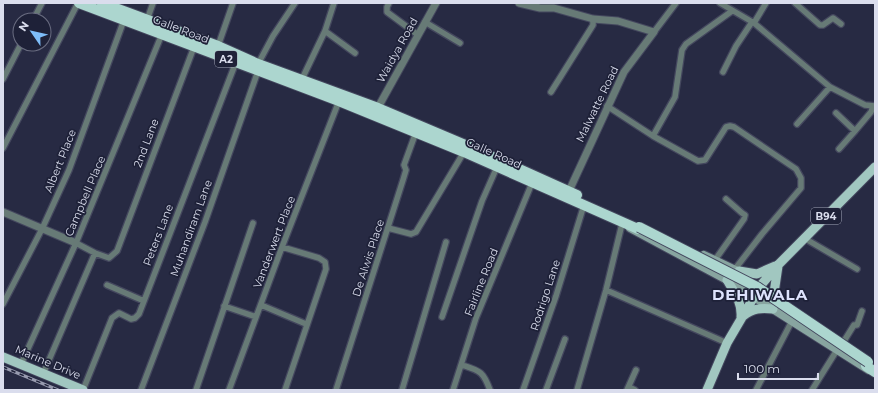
<svg xmlns="http://www.w3.org/2000/svg" width="878" height="393" viewBox="0 0 878 393" font-family="Montserrat,sans-serif">
<rect width="100%" height="100%" fill="#272a43"/>
<g fill="none" stroke-linecap="round" stroke-linejoin="round">
<defs>
<path id="minor" d="M389 3 387 7V12L418 35
M720 3 754 23 830 87 865 105 875 106
M795 3 820 25H823L833 18 841 24
M33 20 42 3
M147 20 153 3
M425 22 460 43
M754 23 766 3
M325 31 355 53
M654 32 676 3
M218 46 233 3
M258 64 273 36 295 3
M723 72 736 46 752 22
M3 79 21 44
M302 79 325 31 334 3
M551 92 593 25V19
M607 106 653 136 698 161 705 160 726 127 730 126 734 127 796 169 801 178V188L762 234 735 269
M836 113 855 131 871 112 873 106
M797 124 830 87
M653 136 675 97 682 50 686 44 732 11
M3 148 78 3
M839 149 855 131
M388 228 411 234 416 232 464 152
M804 238 857 269
M76 243 95 253 109 258 117 251 194 47
M282 247 319 258 325 262 326 269 285 390
M715 260 744 219 745 215 742 213 726 199
M107 285 144 301
M606 290 727 343
M3 304 42 229 69 170 124 20
M261 305 306 324
M224 306 256 317
M442 317 482 201 497 167
M844 341 854 325H857L862 311
M21 364 76 243 162 34
M462 365C480 371 483 371 490 390
M43 374 95 253
M629 387 635 390
M83 390 112 318 119 313 131 319 135 318 139 314 236 62
M141 390 205 222 258 71
M196 390 253 223
M229 390 282 247 339 101
M336 390 403 180 406 170 404 165 416 132
M402 390 446 242
M453 390 476 318 532 183
M523 390 556 296 584 205
M546 390 565 339
M577 390 606 290 622 224
M627 390 636 370
M756 390 792 321
M812 390 837 350"/>
<path id="tertiary" d="M519 3 540 8H554L593 19 618 21 654 32 624 72 569 191
M376 111 436 3
M3 212 76 243"/>
<path id="secondary" d="M630 228 727 280 869 370
M704 255 744 274"/>
<path id="primary" d="M739 271 757 274 775 266
M727 280C735 293 742 302 741 317
M774 293 778 266
M743 316C754 308 760 308 773 309
M3 357 83 390
M707 390 727 343 761 285 778 265 875 167"/>
<path id="trunk" d="M79 3 339 101 464 152 638 229
M102 3 218 46 258 64 378 108 475 149 577 195
M866 366 875 372"/>
</defs>
<use href="#minor" stroke="#44475e" stroke-width="8"/>
<use href="#tertiary" stroke="#44475e" stroke-width="9"/>
<use href="#secondary" stroke="#44475e" stroke-width="10"/>
<use href="#primary" stroke="#44475e" stroke-width="11"/>
<use href="#trunk" stroke="#44475e" stroke-width="12"/>
<use href="#minor" stroke="#677a76" stroke-width="5.5"/>
<use href="#tertiary" stroke="#677a76" stroke-width="7"/>
<use href="#secondary" stroke="#88a5a0" stroke-width="8"/>
<use href="#primary" stroke="#a1c7c0" stroke-width="9"/>
<use href="#trunk" stroke="#acd6cf" stroke-width="10"/>
<defs>
<path id="rail" d="M3 367 58 390"/>
</defs>
<use href="#rail" stroke="#989baf" stroke-width="3"/>
<use href="#rail" stroke="#1e2138" stroke-width="1.5" stroke-dasharray="4.5" stroke-linecap="butt"/>
<defs>
<path id="trunk-bridge" d="M639 227 757 287 868 362"/>
</defs>
<use href="#trunk-bridge" stroke="#44475e" stroke-width="12" stroke-linecap="butt"/>
<use href="#trunk-bridge" stroke="#acd6cf" stroke-width="10"/>
</g>
<g text-anchor="middle" dominant-baseline="central" stroke-width="3.5" stroke-linejoin="round" paint-order="stroke">
<g fill="#1e2138" stroke="#a2a5b7" stroke-width="1">
<rect x="215" y="51" width="22" height="16" rx="3"/>
<rect x="811" y="208" width="30" height="16" rx="3"/>
</g>
<g font-size="10" font-weight="bold" fill="#dadded">
<text x="226" y="59">A2</text>
<text x="826" y="216">B94</text>
</g>
<g font-size="11" fill="#dadded" stroke="#1e2138">
<text transform="translate(181 29) rotate(21)">Galle Road</text>
<text transform="translate(397 50) rotate(-61)">Waidya Road</text>
<text transform="translate(597 104) rotate(-64)">Malwatte Road</text>
<text transform="translate(146 143) rotate(-69)">2nd Lane</text>
<text transform="translate(494 153) rotate(24)">Galle Road</text>
<text transform="translate(60 161) rotate(-68)">Albert Place</text>
<text transform="translate(85 196) rotate(-67)">Campbell Place</text>
<text transform="translate(191 228) rotate(-70)">Muhandiram Lane</text>
<text transform="translate(158 235) rotate(-69)">Peters Lane</text>
<text transform="translate(274 242) rotate(-69)">Vanderwert Place</text>
<text transform="translate(368 258) rotate(-72)">De Alwis Place</text>
<text transform="translate(481 282) rotate(-68)">Fairline Road</text>
<text transform="translate(545 295) rotate(-72)">Rodrigo Lane</text>
<text transform="translate(48 362) rotate(23)">Marine Drive</text>
</g>
<g font-size="15" font-weight="bold" letter-spacing="1" fill="#dee3fd" stroke="#1e2138">
<text x="760" y="294">DEHIWALA</text>
</g>
</g>
<rect width="878" height="393" fill="none" stroke="#dadded" stroke-width="8"/>
<g transform="translate(32 32) rotate(304)"><circle r="19" fill="#1e2138" stroke="#696c80"/>
<path d="M0-3L7 15L0 10L-7 15Z" fill="#7ebdf9"/>
<text y="-6" font-size="11" font-weight="bold" text-anchor="middle" fill="#dadded">N</text>
</g>
<path d="M738 373v6h80v-6" fill="none" stroke="#dadded" stroke-width="2"/>
<text x="744" y="373" font-size="12" fill="#dadded" stroke="#1e2138" stroke-width="3" paint-order="stroke">100 m</text>
</svg>
